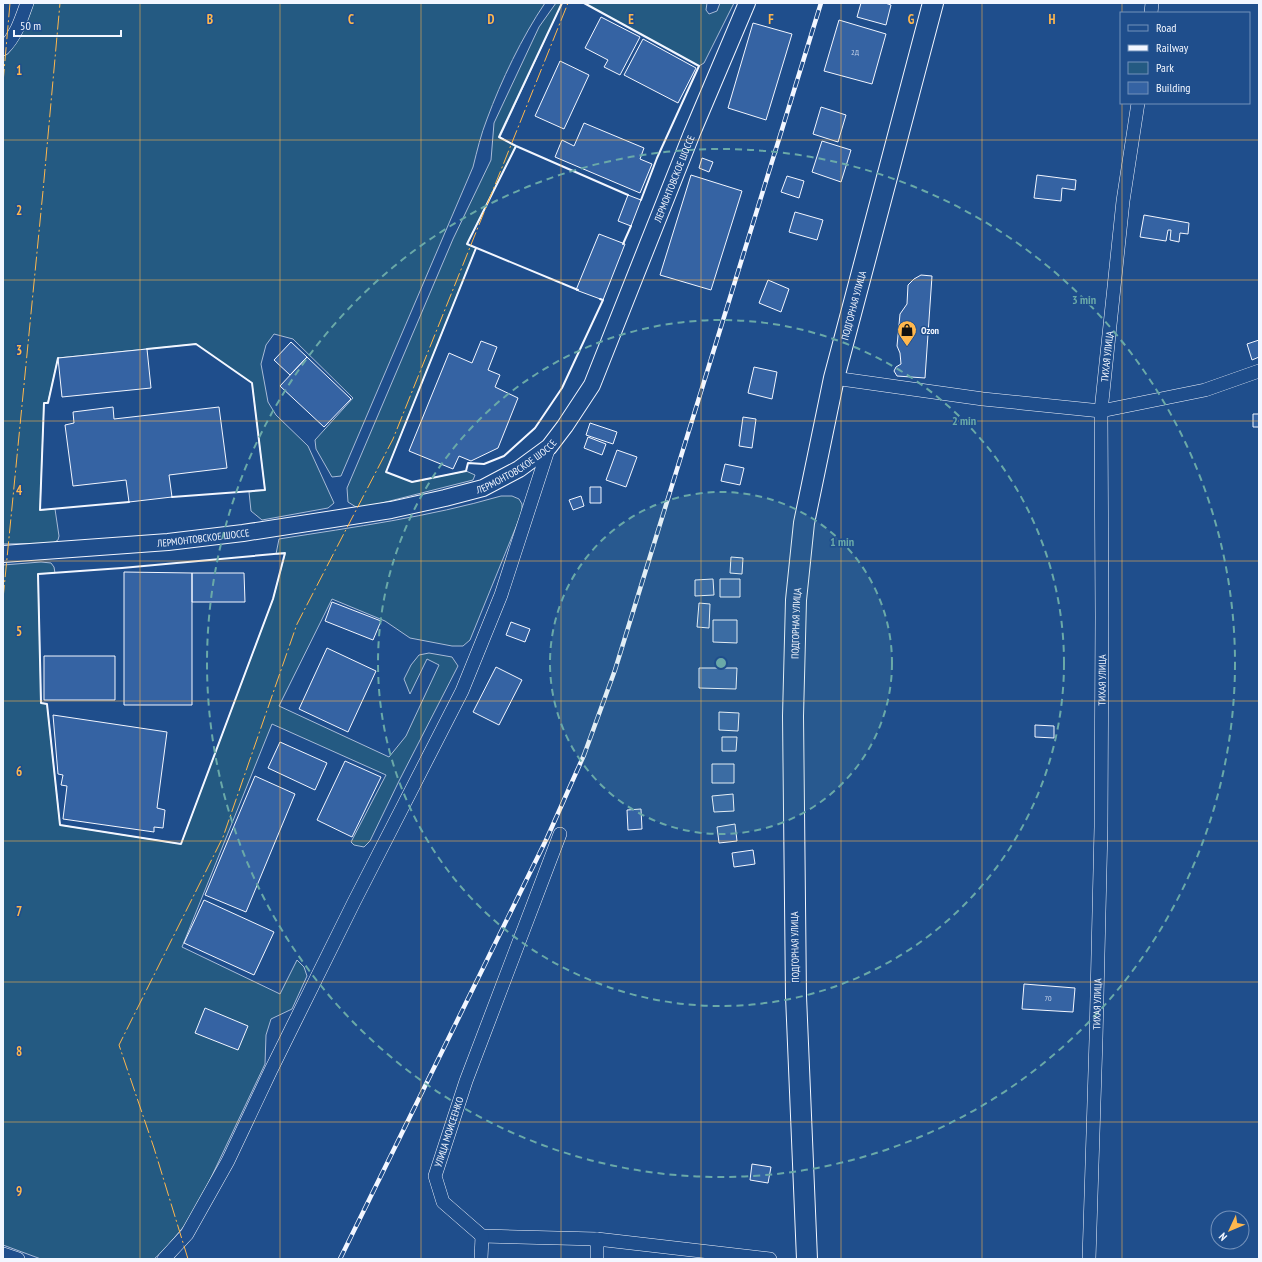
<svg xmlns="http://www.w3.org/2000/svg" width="1262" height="1262" viewBox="0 0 1262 1262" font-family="'PT Sans Narrow',sans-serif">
<rect width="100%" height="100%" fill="#1f4e8c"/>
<path fill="#245a82" stroke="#a8bbd7" d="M33 3H545C522 37 501 81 487 119 481 134 477 151 473 167L341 476 332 477 316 449 315 440 353 398 293 339 274 334 266 345 261 364 268 402 276 415 308 446 334 503 328 508 262 520 251 511 249 492 265 490 252 383 196 344 58 358 48 402 44 403 40 510 55 509 59 536 58 540 53 543 3 544V57L15 44Z
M556 3H562L500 137 516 146 467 244 476 248 386 472 412 482 466 471 475 475 473 480 366 507H356L348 502 347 488 453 239 491 160 494 123 539 27Z
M584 3H707L706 10 709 14 717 11 720 3H734L704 63 699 66Z
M501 496H512L519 499 522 504V512L470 640 463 646H452L410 638 385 621 332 599 279 706 389 757 406 736 439 665 427 659 410 694 404 679 411 665 419 655 429 653 452 657 458 666 399 781 370 841 364 847 354 845 351 842 386 775 272 724 182 947 280 994 297 960 304 967 307 976 292 1009 271 1019 266 1035 265 1064 208 1184 186 1224 163 1251 154 1259H41L3 1245V565L41 562 51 563 54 567 55 573 38 574 41 703 47 704 60 825 181 844 273 599 285 554H276L279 539C354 527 429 517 501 496Z"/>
<path fill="#3563a3" stroke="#f2f6ff" d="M861 3H885L891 5 886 25 857 17Z
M601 17 640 37 620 75 604 67 608 60 585 48Z
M839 20 886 34 872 84 824 71Z
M753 23 792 34 766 120 728 108Z
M643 39 696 68 678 103 624 75Z
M560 61 589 75 564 129 535 116Z
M821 107 846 115 838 142 813 134Z
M584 123 644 148 640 159 652 164 640 193 555 157 562 140 574 146Z
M822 141 851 150 841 182 812 172Z
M702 158 713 162 709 172 699 168Z
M691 175 742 191 711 290 660 275Z
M1037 175 1076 180 1075 190 1062 188 1061 201 1034 198Z
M787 176 804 181 799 198 781 192Z
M628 195 641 200 631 226 618 221Z
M795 212 823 220 817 240 789 232Z
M1144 215 1189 223 1188 234 1180 233 1179 242 1170 240 1171 230H1168L1166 241 1140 237Z
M599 234 625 244 603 300 576 290Z
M921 275 932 276 925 378 897 376 894 371 896 367 901 364 900 353 897 346 900 314 907 304 908 285 914 279Z
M768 280 789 289 781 312 759 303Z
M1259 340V357L1252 360 1247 344Z
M481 341 497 347 488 370 500 375 495 387 518 398 498 448 471 461 459 456 453 469 409 451 449 353 472 363Z
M291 342 307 357 290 375 274 360Z
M147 349 151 388 62 397 58 358Z
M307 357 351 399 324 427 280 386Z
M754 367 777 372 772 399 748 393Z
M113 407 114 419 219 407 227 468 169 475 172 497 129 502 126 480 73 486 65 425 74 423 73 412Z
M1253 414H1259V427H1253Z
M743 417 756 419 752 448 739 446Z
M590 423 617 432 613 444 586 435Z
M588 437 606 444 602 455 584 448Z
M617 450 637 457 626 487 606 480Z
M725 464 744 468 740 485 721 481Z
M590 487H601V503H590Z
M581 496 584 506 573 510 569 500Z
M731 557 743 558 742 574 730 573Z
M124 572 192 573V705H124Z
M192 573H244L245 602H192Z
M713 579 714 595 695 596V580Z
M720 579H740V597H720Z
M332 602 381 621 373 640 325 621Z
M699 603 710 604 709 628 697 627Z
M713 620H737V643L713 642Z
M511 622 530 629 525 642 506 635Z
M327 648 376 671 348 732 299 709Z
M44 656H115V700H44Z
M496 667 522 680 499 725 473 712Z
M699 668H737L736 689 699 688Z
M719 712 739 713 738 731 719 730Z
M53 715 167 732 157 808 165 810 163 828 154 827V832L63 819 67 786 61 785 63 775 58 774Z
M1035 725 1054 726V738L1035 737Z
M722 737H737L736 751H722Z
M280 742 327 763 315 790 268 768Z
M345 761 381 777 352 837 317 820Z
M712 764H734V783H712Z
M255 776 295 794 246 912 205 895Z
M733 794 734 811 714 812 712 796Z
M641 809 642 829 628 830 627 810Z
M735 824 737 841 719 843 717 827Z
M753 850 755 864 734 867 732 853Z
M204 900 274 932 254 975 184 943Z
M1024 984 1075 988 1073 1012 1022 1009Z
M205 1008 248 1026 238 1050 195 1033Z
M752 1164 771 1167 768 1183 750 1180Z"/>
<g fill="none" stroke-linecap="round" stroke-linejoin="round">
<defs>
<g id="minor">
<path d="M1151 13 1152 3"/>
<path d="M3 49C16 36 21 20 27 3"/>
<path d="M834 378 983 399 1101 411 1205 390 1259 371"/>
<path d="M560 834 466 1081 435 1176 443 1202 482 1236 597 1239 770 1259"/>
<path d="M597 1239V1259"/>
<path d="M3 1254 18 1259"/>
<path d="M164 1259 187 1234 228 1161 271 1070 354 902 462 691 501 595 549 447"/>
<path d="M481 1259 482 1236"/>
<path id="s1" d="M1089 1259 1096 1039 1101 827 1102 617 1101 411 1123 201 1138 103"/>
</g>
<g id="tertiary">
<path id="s2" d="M3 554 168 542 243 533 391 510 445 498 483 488 519 469 549 447 565 426 592 385 692 133 747 3"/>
</g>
<g id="primary">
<path id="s3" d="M807 1259 796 996 793 716 796 600 804 523 834 378 933 3"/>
</g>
</defs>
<use href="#minor" stroke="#f2f6ff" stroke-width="14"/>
<use href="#tertiary" stroke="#f2f6ff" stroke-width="18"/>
<use href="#primary" stroke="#f2f6ff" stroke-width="22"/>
<use href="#minor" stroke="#1f4e8c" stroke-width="13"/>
<use href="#tertiary" stroke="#1f4e8c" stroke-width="16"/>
<use href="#primary" stroke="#1f4e8c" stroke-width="20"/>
<defs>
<path id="rail" d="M340 1259 547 838 584 755 615 670 821 3"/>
</defs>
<use href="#rail" stroke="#f2f6ff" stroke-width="4.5"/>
<use href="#rail" stroke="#1f4e8c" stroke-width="3" stroke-dasharray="9" stroke-linecap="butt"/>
<path stroke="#f2f6ff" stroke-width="2" d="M562 3 499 137 516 146 628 195
M584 3 699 66 657 158 641 200
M516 146 467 244 578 290
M623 244 631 226
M476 248 386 472 412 482 466 471 468 463 484 464 504 456 535 428 562 388 603 300 600 299
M147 349 196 344 252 383 265 490 172 497
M58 358 48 403H44L40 510 129 502
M285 553 273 599 181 844 60 825 47 704 41 703 38 574 122 568Z"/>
<path stroke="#ffb74d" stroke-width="1" stroke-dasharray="14 3 2 3" stroke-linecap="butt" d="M3 83 10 3
M3 599 43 191 60 3
M188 1259 154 1148 119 1045 223 837 297 624 393 439 568 3"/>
</g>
<path fill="none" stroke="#ffb74d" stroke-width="1" stroke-opacity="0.55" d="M140 3V1259M280 3V1259M421 3V1259M561 3V1259M701 3V1259M841 3V1259M982 3V1259M1122 3V13M1122 103V1259M3 140H1259M3 280H1259M3 421H1259M3 561H1259M3 701H1259M3 841H1259M3 982H1259M3 1122H1259"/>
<circle cx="721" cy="663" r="171" fill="#6aa9a8" fill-opacity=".12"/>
<g fill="none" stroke="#6aa9a8" stroke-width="2" stroke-dasharray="7 5">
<circle cx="721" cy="663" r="171"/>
<circle cx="721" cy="663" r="343"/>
<circle cx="721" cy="663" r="514"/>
</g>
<defs>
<symbol id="shop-pin" viewBox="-11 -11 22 30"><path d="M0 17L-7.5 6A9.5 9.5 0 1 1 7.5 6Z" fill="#ffb74d" stroke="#1f4e8c"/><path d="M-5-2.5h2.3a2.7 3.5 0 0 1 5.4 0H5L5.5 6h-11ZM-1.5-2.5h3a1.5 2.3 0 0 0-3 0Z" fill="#111"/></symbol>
</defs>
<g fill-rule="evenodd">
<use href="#shop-pin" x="896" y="319" width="22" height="30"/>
</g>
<g text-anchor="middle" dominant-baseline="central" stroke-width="3" stroke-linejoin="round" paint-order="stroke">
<g font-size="8" fill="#c3d1e8">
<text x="855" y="52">2Д</text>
<text x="1048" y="998">70</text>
</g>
<g font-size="10" fill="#f2f6ff" stroke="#1f4e8c">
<text stroke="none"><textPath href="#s2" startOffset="861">ЛЕРМОНТОВСКОЕ ШОССЕ</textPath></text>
<text stroke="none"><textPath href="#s3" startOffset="960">ПОДГОРНАЯ УЛИЦА</textPath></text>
<text stroke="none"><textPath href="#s1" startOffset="903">ТИХАЯ УЛИЦА</textPath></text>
<text stroke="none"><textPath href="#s2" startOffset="525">ЛЕРМОНТОВСКОЕ ШОССЕ</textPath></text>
<text stroke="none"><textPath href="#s2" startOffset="201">ЛЕРМОНТОВСКОЕ ШОССЕ</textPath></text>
<text stroke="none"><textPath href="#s3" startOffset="636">ПОДГОРНАЯ УЛИЦА</textPath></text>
<text stroke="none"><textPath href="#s1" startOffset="579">ТИХАЯ УЛИЦА</textPath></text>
<text transform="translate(795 947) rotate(-91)">ПОДГОРНАЯ УЛИЦА</text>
<text stroke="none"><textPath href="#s1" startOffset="255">ТИХАЯ УЛИЦА</textPath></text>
<text transform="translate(449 1132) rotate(-72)">УЛИЦА МОИСЕЕНКО</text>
</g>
<g font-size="10" font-weight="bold" fill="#f2f6ff" stroke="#1f4e8c" text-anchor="start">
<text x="921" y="330">Ozon</text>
</g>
</g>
<g font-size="13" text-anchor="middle" font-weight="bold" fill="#ffb74d" stroke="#1f4e8c" stroke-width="3" stroke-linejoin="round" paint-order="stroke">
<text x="210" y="24">B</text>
<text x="351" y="24">C</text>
<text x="491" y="24">D</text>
<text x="631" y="24">E</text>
<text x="771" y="24">F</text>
<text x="911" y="24">G</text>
<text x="1052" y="24">H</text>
<text x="19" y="75">1</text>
<text x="19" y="215">2</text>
<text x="19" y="355">3</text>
<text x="19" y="495">4</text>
<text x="19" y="636">5</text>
<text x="19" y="776">6</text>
<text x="19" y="916">7</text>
<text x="19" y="1056">8</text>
<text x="19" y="1196">9</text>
</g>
<circle cx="721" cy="663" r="6" fill="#6aa9a8" stroke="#1f4e8c" stroke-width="2"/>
<g font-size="12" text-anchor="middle" font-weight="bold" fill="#6aa9a8" stroke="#1f4e8c" stroke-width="3" stroke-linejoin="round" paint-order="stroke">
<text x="1084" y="304">3 min</text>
<text x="964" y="425">2 min</text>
<text x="842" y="546">1 min</text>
</g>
<rect width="1262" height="1262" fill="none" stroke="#f2f6ff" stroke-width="8"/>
<rect x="1120" y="12" width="130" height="92" fill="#1f4e8c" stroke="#7391ba"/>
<rect x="1128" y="25" width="20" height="6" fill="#1f4e8c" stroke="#7391ba"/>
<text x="1156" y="32" font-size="12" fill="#f2f6ff">Road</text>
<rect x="1128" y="45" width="20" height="6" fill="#f2f6ff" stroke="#7391ba"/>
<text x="1156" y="52" font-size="12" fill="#f2f6ff">Railway</text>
<rect x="1128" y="62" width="20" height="12" fill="#245a82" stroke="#7391ba"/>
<text x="1156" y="72" font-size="12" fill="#f2f6ff">Park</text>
<rect x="1128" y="82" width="20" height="12" fill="#3563a3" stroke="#7391ba"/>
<text x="1156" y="92" font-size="12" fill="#f2f6ff">Building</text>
<g transform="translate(1230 1230) rotate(226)"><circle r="19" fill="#1f4e8c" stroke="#7391ba"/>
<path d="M0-3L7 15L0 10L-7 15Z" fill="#ffb74d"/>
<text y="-6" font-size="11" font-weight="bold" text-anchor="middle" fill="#f2f6ff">N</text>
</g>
<path d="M14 30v6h107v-6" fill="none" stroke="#f2f6ff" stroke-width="2"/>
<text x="20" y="30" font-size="12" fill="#f2f6ff" stroke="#1f4e8c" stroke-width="3" paint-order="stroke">50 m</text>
</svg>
